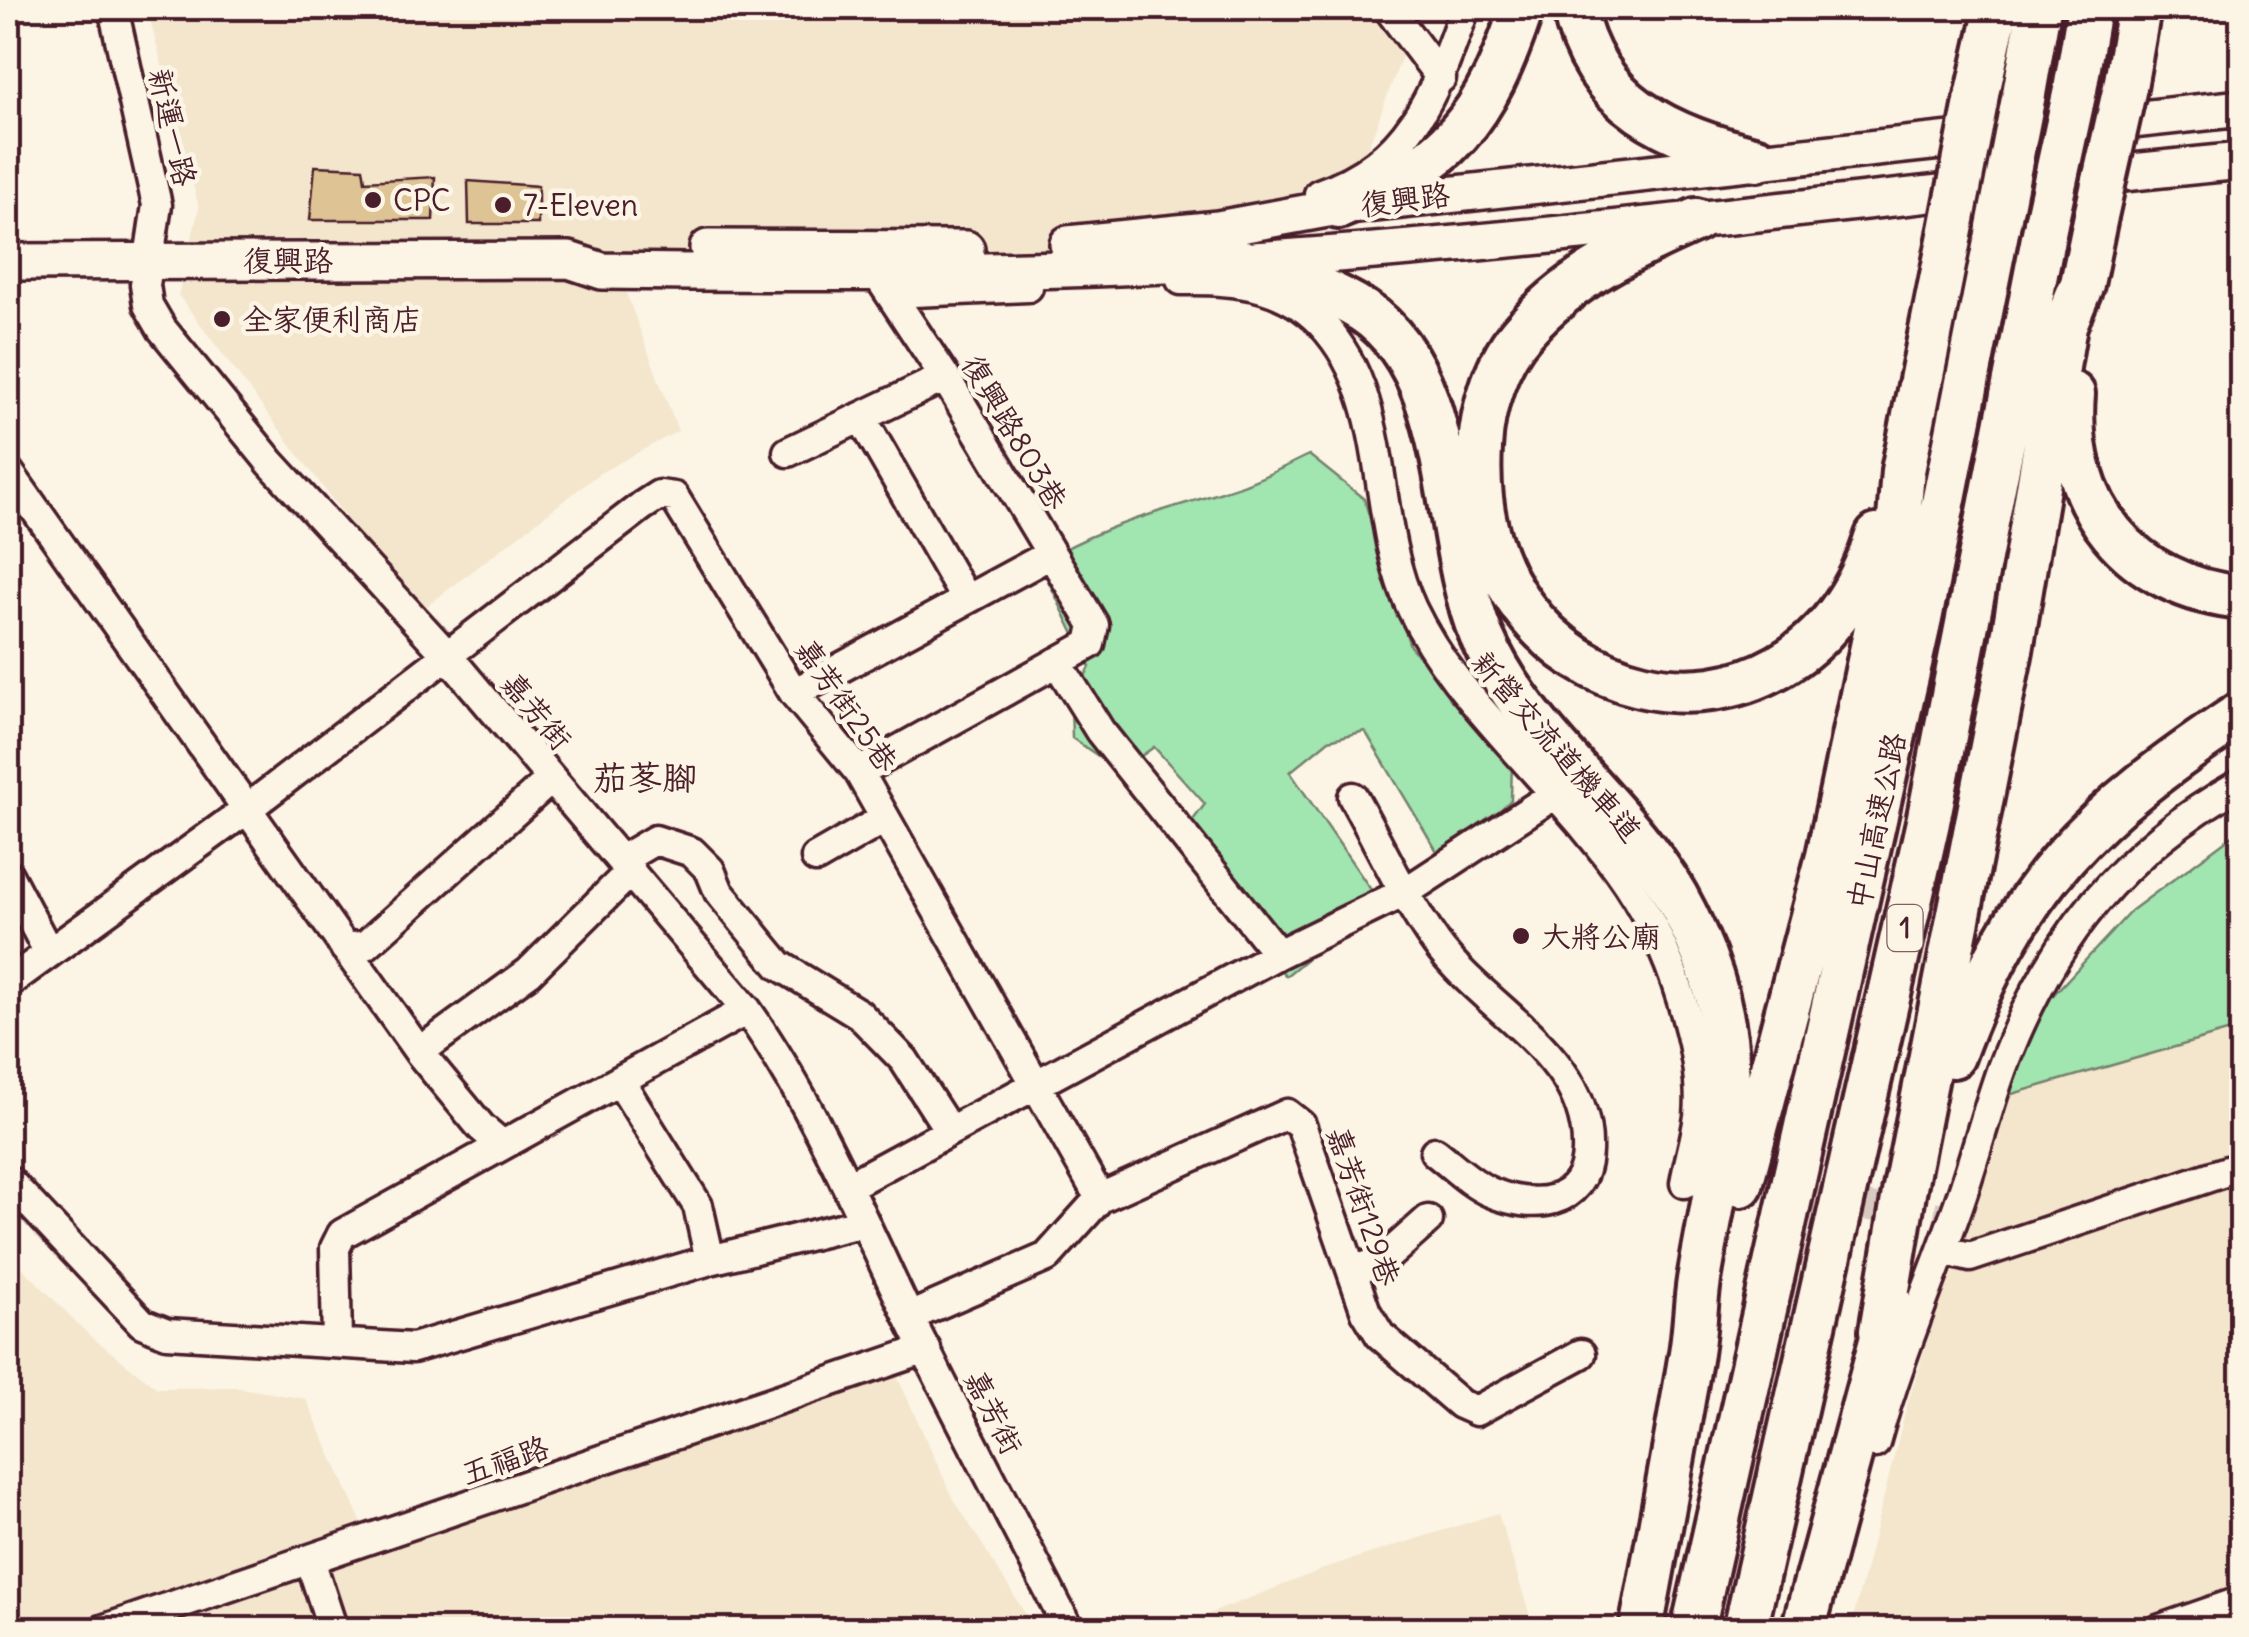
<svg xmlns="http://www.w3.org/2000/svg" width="2249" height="1637" viewBox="0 0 2249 1637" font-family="Delius,'LXGW WenKai TC',sans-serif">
<rect width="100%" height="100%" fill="#fcf5e5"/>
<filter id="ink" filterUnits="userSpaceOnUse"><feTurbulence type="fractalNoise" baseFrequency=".01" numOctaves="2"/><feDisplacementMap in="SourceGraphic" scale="20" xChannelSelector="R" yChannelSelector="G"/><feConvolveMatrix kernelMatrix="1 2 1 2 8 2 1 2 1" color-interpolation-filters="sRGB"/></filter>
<g filter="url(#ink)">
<path fill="#f3e6cd" d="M147 8H1420L1337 231 1093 256 618 271 678 431 600 473 418 613 178 295 199 208Z
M2241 1028V1629L1850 1630 1907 1405 2005 1096Z
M17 1262 88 1334 157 1388 235 1387 306 1399 368 1537 893 1367 952 1496 1035 1629 8 1630V1267Z
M1498 1513 1534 1629H1170L1334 1565Z"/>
<path fill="#a1e5b0" stroke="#76826e" stroke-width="2.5" d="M1309 455 1364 499 1410 646 1512 760 1511 800 1444 863 1365 731 1329 740 1290 772 1378 900 1286 976 1173 847 1205 804 1154 747 1120 771 1072 738 1071 702 1090 667 1040 564C1099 524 1171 510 1237 487 1262 479 1285 466 1309 455Z
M2241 829V1028L2005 1096 2046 1003 2131 911Z"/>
<path fill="#dec494" stroke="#4a1f2b" stroke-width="2.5" d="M315 166 363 168 365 181 435 177 433 220H310Z
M468 181 538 186V224H469Z"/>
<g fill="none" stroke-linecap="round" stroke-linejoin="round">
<path stroke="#d8cac0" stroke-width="28" stroke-dasharray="28 14" stroke-linecap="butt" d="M1726 1188 1954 1218"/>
<defs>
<path id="minor" d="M113 8 157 205 145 285 148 305 162 329 271 463 447 655 747 1010C813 1104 857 1208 906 1311 958 1418 1015 1523 1069 1630
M1388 8 1441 78
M1319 194C1412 162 1435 92 1465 8
M1181 280C1232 279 1283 283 1321 323 1394 400 1369 519 1412 609 1438 663 1475 704 1514 748 1596 840 1655 896 1687 1019 1695 1048 1702 1086 1699 1116 1696 1139 1689 1161 1685 1183
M890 293 1028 287
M861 417 965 598
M788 452 945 377
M8 471 419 1052 481 1127 502 1145
M1057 662 1100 731 1278 954
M794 693 1051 554
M859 772 1090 644 1094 625 945 377 881 280
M1353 797C1380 845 1404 898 1436 943 1485 1011 1591 1056 1587 1152 1585 1207 1531 1210 1490 1192 1471 1184 1452 1165 1435 1152
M816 858 884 819
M621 860 655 840 692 852 710 870 719 892 779 965 859 1014 904 1060 949 1130
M8 875 48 951
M345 948 366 945 551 779
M8 983 247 809 642 506 659 495 674 497 794 693 859 772 1100 1198
M419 1052 529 972 631 871
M621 1083 698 1206 710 1260
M8 1180 142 1323 167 1333 413 1348 710 1260 864 1222
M850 1185 1278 954 1407 891 1555 794
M1942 1250 1970 1257 2242 1166
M1352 1271 1382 1261 1428 1220
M909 1317 1047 1257 1100 1198 1287 1114 1301 1125 1366 1312 1380 1335 1460 1404 1476 1411 1581 1354
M337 1341 335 1248 342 1234 747 1010
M1875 1443C1896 1367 1926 1294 1953 1220 1972 1170 1984 1118 2002 1068 2050 939 2122 850 2242 783
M310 1560 333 1630
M102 1630 926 1349
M2158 1630 2242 1601"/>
<path id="major" d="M1068 244 1218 229 1338 207 2242 108
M708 248 966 249
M8 262 569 260 602 271C814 274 1026 274 1238 261 1573 240 1907 193 2242 161"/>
<path id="highway" d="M1574 8C1594 106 1669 136 1757 159
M2125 87 2139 8
M2075 90 2089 8
M2024 94 2039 8
M1976 102 1997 8
M1338 207C1450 165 1485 120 1522 8
M1696 220C1631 249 1573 275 1525 329 1497 359 1482 407 1480 448 1463 709 1796 791 1877 536
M1239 261C1280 275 1326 287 1363 311 1459 374 1440 537 1481 635 1527 743 1634 809 1685 913 1755 1052 1723 1138 1699 1280 1695 1306 1695 1333 1690 1359 1675 1449 1658 1539 1641 1630
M2073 394C2064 505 2130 587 2242 598
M1953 1056C2017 882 2090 814 2242 713
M1741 1185 1828 856 1899 519 1903 471 1950 235
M1881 1331 1904 1193 2011 650 2065 325 2082 284 2096 216
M1693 1630 1920 619 1998 227
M1745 1630 1928 822 2046 223
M1803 1630 1891 1304"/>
</defs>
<use href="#minor" stroke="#4a1f2b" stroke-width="35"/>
<use href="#major" stroke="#4a1f2b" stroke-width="42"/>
<use href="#highway" stroke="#4a1f2b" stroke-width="50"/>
<use href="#minor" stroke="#fcf5e5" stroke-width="28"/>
<use href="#major" stroke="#fcf5e5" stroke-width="35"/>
<use href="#highway" stroke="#fcf5e5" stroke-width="42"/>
<defs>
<path id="highway-bridge" d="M2096 216 2125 87
M2046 223 2075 90
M1998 227 2024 94
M1950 235 1976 102"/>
</defs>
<use href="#highway-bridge" stroke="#4a1f2b" stroke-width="50" stroke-linecap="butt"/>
<use href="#highway-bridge" stroke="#fcf5e5" stroke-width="42"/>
</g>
</g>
<g fill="#4a1f2b" stroke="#fcf5e5" stroke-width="4">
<circle cx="373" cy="200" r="10"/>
<circle cx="503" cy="205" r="10"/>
<circle cx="222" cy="319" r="10"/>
<circle cx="1521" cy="936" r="10"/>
</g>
<g text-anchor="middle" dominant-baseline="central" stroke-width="9" stroke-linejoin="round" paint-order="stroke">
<rect fill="#fcf5e5" stroke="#7f5f63" stroke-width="2.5" x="1887.5" y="905" width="35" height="46" rx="8"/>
<g font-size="28" font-weight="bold" fill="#4a1f2b">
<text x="1905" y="928">1</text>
</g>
<g font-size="30" fill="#4a1f2b" stroke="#fcf5e5">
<text transform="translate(173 127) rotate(77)">新運一路</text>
<text transform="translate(1405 199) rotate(-7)">復興路</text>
<text x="288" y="260">復興路</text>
<text transform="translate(1015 432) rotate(59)">復興路803巷</text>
<text transform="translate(847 705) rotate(55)">嘉芳街25巷</text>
<text transform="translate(537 711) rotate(50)">嘉芳街</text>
<text transform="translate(1557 746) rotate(49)">新營交流道機車道</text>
<text transform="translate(1876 821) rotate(-78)">中山高速公路</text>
<text transform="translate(1364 1206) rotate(71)">嘉芳街129巷</text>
<text transform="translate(994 1412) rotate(63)">嘉芳街</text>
<text transform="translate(505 1460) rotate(-19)">五福路</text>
</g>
<g font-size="30" fill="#4a1f2b" stroke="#fcf5e5" text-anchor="start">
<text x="393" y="200">CPC</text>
<text x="523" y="205">7-Eleven</text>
<text x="242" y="319">全家便利商店</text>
<text x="1541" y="936">大將公廟</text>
</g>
<g font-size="35" fill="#4a1f2b" stroke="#fcf5e5">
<text x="645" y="777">茄苳腳</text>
</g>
</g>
<rect width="2249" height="1637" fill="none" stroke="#fcf5e5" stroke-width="40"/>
<rect x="20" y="20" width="2209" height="1597" fill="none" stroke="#4a1f2b" stroke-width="4" filter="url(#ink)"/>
</svg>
